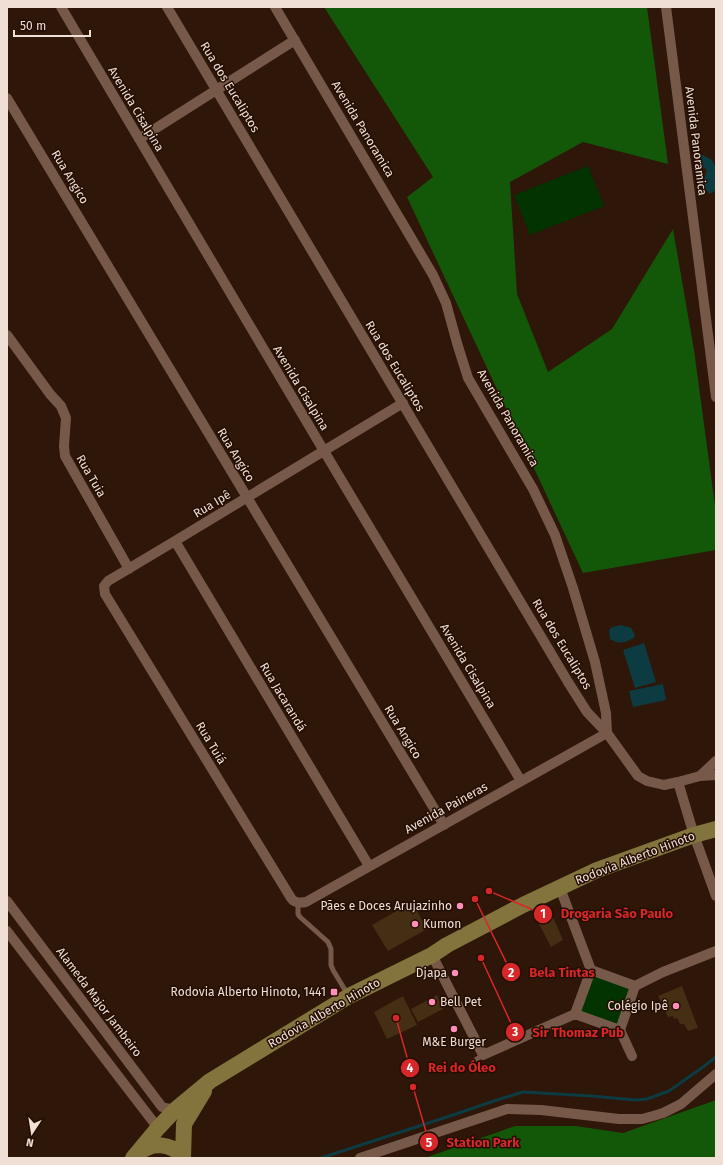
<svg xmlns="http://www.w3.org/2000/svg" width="723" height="1165" viewBox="0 0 723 1165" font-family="'Fira Sans',sans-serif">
<rect width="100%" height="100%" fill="#2e1608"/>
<path fill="#023300" d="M588 166 604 206 530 235 514 195Z
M593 974 631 988 618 1026 579 1012Z"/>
<path fill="#135709" d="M324 7H647L668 164 583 142 510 182 517 294 548 372 612 329 673 229 694 350 716 513V550L583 573 407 197 433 177Z
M716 1100V1158H425L515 1126H576L623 1133Z"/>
<path fill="#0c3b42" d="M699 153 712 160 715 166 716 190 710 194 705 189 704 179 707 170 697 163Z
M621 625 631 628 635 635 634 638C623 643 621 645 610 639L609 630 612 627Z
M644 643 656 682 635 688 623 650Z
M663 684 666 700 633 707 629 691Z"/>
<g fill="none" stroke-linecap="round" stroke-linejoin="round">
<path stroke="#0c3b42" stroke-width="3" d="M321 1158 456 1114 494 1101 523 1092 592 1096 635 1100 647 1099 669 1091 703 1067 716 1057"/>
</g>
<path fill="#442f15" d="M412 902 427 929 388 951 372 925Z
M553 917 563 940 551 947 539 924Z
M682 986 698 1028 688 1031 684 1024H680L677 1018 674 1019 673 1016 668 1017 658 996Z
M437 995 443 1009 418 1022 411 1009Z
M403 996 417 1025 387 1039 374 1012Z"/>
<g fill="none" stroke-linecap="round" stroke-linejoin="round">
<path stroke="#765949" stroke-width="5" d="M298 902V914L300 917 328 942 331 949V965L333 970 348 995
M472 1062 483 1055"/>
<path stroke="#765949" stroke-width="10" d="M61 7 324 451 521 781
M167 7 568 682 587 712 607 733 306 902C300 903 294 903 291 898L105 594 104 586 108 581 175 541 403 403
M275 7 433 275 446 303 457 343 468 378 533 489 555 535 573 588 595 662 606 713 607 733 638 776 647 781 664 785 678 782
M666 7 716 397
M7 98 444 825
M139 139 295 40
M7 335 50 394 61 406 66 418 64 446 65 456 129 569
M175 541 369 866
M716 775 700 776 678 782 694 835 716 896
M700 776 716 761
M560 888 591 970
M7 901 162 1107 175 1110
M7 931 158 1128
M432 955 483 1055 575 1014
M591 970 635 986
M635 986 663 972 716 951
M575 1014 620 1030
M575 1014 591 970
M620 1030 635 986
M620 1030 632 1056
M360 1158 507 1109 541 1110 619 1119H642L653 1116 663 1113 681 1104 716 1074"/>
<path stroke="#83733c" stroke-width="16" d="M139 1153C153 1141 170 1144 182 1155
M133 1158 158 1128 175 1110 210 1081 349 996 432 955 447 945 523 905 597 870 694 835 716 829
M183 1158 184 1124 204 1091"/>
</g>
<g fill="#ff8eb9" stroke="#240d02" stroke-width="1.5">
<circle cx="460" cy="906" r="4"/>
<circle cx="415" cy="924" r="4"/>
<circle cx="455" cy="973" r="4"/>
<rect x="330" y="988" width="8" height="8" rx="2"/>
<circle cx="432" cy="1002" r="4"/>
<circle cx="676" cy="1006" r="4"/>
<circle cx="454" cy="1029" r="4"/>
</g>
<g text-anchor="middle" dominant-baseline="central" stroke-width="3" stroke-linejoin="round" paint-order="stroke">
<g font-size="12" fill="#f0dfd5" stroke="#240d02">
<text transform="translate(230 87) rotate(59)">Rua dos Eucaliptos</text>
<text transform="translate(136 109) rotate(59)">Avenida Cisalpina</text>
<text transform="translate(363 129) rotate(59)">Avenida Panoramica</text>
<text transform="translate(696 141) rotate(83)">Avenida Panoramica</text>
<text transform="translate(70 177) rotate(59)">Rua Angico</text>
<text transform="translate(395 366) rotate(59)">Rua dos Eucaliptos</text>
<text transform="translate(301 388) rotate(59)">Avenida Cisalpina</text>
<text transform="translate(508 418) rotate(60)">Avenida Panoramica</text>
<text transform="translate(236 455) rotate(59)">Rua Angico</text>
<text transform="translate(91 476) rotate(60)">Rua Tuia</text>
<text transform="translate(212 504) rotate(-31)">Rua Ipê</text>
<text transform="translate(562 644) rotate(59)">Rua dos Eucaliptos</text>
<text transform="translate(468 666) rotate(59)">Avenida Cisalpina</text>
<text transform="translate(283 697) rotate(59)">Rua Jacarandá</text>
<text transform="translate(403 732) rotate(59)">Rua Angico</text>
<text transform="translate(211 743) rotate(59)">Rua Tuiá</text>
<text transform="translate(446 808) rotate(-29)">Avenida Paineras</text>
<text transform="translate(635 858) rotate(-21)">Rodovia Alberto Hinoto</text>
<text transform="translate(99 1002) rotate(53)">Alameda Major Jambeiro</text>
<text transform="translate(324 1013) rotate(-30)">Rodovia Alberto Hinoto</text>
</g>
<g font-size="12" fill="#f0dfd5" stroke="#240d02" text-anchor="end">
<text x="452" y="906">Pães e Doces Arujazinho</text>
<text x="423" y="924" text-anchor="start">Kumon</text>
<text x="447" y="973">Djapa</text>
<text x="326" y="992">Rodovia Alberto Hinoto, 1441</text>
<text x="440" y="1002" text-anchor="start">Bell Pet</text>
<text x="668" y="1006">Colégio Ipê</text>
<text x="454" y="1042" text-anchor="middle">M&amp;E Burger</text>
</g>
</g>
<path fill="none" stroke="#d62828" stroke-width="1.5" d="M489 891L543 914M475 899L511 972M481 958L515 1032M396 1018L410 1068M413 1087L429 1142"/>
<g fill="#d62828" stroke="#240d02" stroke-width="1.5">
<circle cx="489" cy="891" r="4"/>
<circle cx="475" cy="899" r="4"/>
<circle cx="481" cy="958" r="4"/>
<circle cx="396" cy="1018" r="4"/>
<circle cx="413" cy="1087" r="4"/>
<circle cx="543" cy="914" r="10"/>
<circle cx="511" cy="972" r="10"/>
<circle cx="515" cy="1032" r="10"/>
<circle cx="410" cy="1068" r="10"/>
<circle cx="429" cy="1142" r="10"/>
</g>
<g font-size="12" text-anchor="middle" font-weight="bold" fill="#fff">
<text x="543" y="918">1</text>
<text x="511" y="977">2</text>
<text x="515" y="1036">3</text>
<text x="410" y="1072">4</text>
<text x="429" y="1147">5</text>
</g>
<g font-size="13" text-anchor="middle" font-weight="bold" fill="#d62828" stroke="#240d02" stroke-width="3" stroke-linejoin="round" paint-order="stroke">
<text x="617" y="918">Drogaria São Paulo</text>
<text x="562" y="977">Bela Tintas</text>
<text x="578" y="1037">Sir Thomaz Pub</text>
<text x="462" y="1072">Rei do Óleo</text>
<text x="483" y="1147">Station Park</text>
</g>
<rect width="723" height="1165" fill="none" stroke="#f0dfd5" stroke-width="16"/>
<g transform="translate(32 1133) rotate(192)" stroke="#240d02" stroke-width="3" paint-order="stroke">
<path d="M0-3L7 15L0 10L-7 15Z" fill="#f0dfd5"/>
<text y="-6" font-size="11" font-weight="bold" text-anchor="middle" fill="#f0dfd5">N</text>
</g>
<path d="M14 30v6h76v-6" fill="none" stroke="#f0dfd5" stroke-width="2"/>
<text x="20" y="30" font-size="12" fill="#f0dfd5" stroke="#240d02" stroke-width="3" paint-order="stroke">50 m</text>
</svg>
